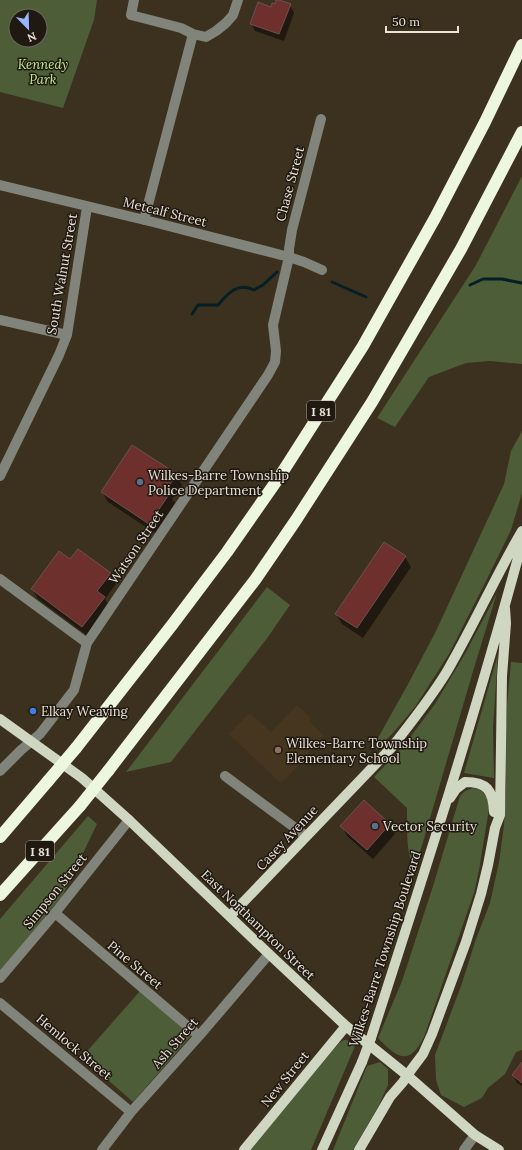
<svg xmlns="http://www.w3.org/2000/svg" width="522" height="1150" viewBox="0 0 522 1150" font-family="Lora,serif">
<rect width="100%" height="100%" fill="#3c301e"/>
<path fill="#47361f" d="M297 705 311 718 309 721 324 736 297 765 298 766 281 784 229 734 250 713 271 732Z"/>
<path fill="#4c5d37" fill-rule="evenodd" d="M0 0H97L94 20 63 108 0 92ZM16 16H40V40H16Z
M522 176V364L490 361 466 363 429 377 395 427 377 418 476 265Z
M522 431V493L511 530 487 579 449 654 415 707 393 733 376 750 374 745 407 686 436 631 504 484 511 451Z
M267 587 290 605 268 637 171 762 126 772Z
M497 593 474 668 416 866C415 865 413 864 412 862 406 853 407 819 407 808L374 777 405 744 435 704 466 652Z
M498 654 493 728 494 778 464 773Z
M511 662 522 663V1050L516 1052 505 1074 488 1088 482 1098 464 1107 441 1095 436 1080 435 1055 461 986 476 939 490 903 499 862 504 825 506 786 505 751 507 705Z
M473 788C485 790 489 798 489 809L479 870 474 893 424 1037C409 1067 397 1058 378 1038L402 981 434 883 460 796 465 791Z
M88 816 97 824 63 895 0 971V919Z
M140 991 191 1036 133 1102 82 1057Z
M344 1040C349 1040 352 1042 355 1046L311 1150H250L288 1102 339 1043Z
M380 1062 388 1069V1085L379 1105 353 1150H333L367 1066Z"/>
<path fill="#0007" d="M275 5H290L294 13 284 41 255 31 251 23Z
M176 475 182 485 172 499 175 503 155 533 108 502 102 492Z
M405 557 411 567 363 638 342 624 336 614Z
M70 561 110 574 116 584 105 599 110 607 88 636 38 599 32 589Z
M389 824 395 834 373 859 347 836 342 826Z
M522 1064V1086L517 1083 513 1075Z"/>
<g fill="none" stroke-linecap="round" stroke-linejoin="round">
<path stroke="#041f25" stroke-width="3" d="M332 282 366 297
M470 285 483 279H502L522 283
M192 314 198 305H218C228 293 238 282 254 290L263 285 277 272"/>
</g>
<path fill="#6d302d" stroke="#6b5250" d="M276 0H279L291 4 279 34 250 24 258 2 271 7 272 3 275 4Z
M132 445 177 474 166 490 170 493 149 524 101 492Z
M384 542 406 556 357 628 335 614Z
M78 549 111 573 97 591 105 597 82 627 31 589 59 551 70 559Z
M364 800 390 824 367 850 340 826Z
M522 1062V1083L512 1075Z"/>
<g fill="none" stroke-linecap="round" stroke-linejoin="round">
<path stroke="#80847a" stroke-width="10" d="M134 0 131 15 181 28 193 34 206 37 216 31 226 23 233 15 238 0
M0 185 153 222 289 257 304 262 322 270
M144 220 193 34
M0 320 67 335
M0 476 59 355 67 335 87 207
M0 579 87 643
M0 771 21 750 40 734 74 690 87 643 268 375 275 362 276 351 273 325 289 257V249L292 230 321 119
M225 776 306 836
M55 913 199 1036
M0 978 55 913 129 820
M0 1003 131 1112
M102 1150 131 1112 199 1036 269 954
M464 1150 475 1135"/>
<path stroke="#cfd6c1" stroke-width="10" d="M0 719 82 778 129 820 269 954 346 1026 408 1076 475 1135 499 1150
M450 798 456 789 465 782C487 782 493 790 494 812
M230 916 392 747C411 723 430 699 446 673 473 627 495 577 522 531
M371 1038C424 874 477 710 522 543
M244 1150 346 1026
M322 1150 362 1062
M359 1150 390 1097 403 1082 411 1070 423 1054 432 1034 466 942 481 894 488 865 495 828 500 815 502 676 506 623 505 608"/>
<path stroke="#edf6de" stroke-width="12" d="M76 748 172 625 227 552 280 476 363 346 435 218 485 122 522 45
M108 771 255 580 296 520 372 402 407 342 461 249 522 132
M0 837 48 781
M0 895 80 806"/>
<path stroke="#cfd6c1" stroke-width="10" d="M362 1062 371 1038"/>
<path stroke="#edf6de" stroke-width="12" d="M48 781 76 748
M80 806 108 771"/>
</g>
<g fill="#5c6f8a" stroke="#1f1911" stroke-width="1.5">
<circle cx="140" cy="482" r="4"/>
<circle cx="375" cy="826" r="4"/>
</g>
<circle fill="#3f7fe0" stroke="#1f1911" stroke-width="1.5" cx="33" cy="711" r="4"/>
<circle fill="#8d6e63" stroke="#1f1911" stroke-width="1.5" cx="278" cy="750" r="4"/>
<g text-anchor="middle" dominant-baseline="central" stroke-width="3" stroke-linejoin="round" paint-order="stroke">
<g fill="#1f1911" stroke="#aea69c" stroke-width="1">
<rect x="307" y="401" width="28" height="20" rx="3"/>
<rect x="26" y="841" width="28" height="20" rx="3"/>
</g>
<g font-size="12" font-weight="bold" fill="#ebe2d8">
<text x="321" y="411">I 81</text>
<text x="40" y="851">I 81</text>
</g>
<g font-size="13" font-style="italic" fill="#c2e894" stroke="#1f1911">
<text x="43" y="64">Kennedy<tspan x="43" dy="15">Park</tspan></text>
</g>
<g font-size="13" fill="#ebe2d8" stroke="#1f1911">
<text transform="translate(290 184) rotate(-75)">Chase Street</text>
<text transform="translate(165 212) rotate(14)">Metcalf Street</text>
<text transform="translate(62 274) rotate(-80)">South Walnut Street</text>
<text transform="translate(136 547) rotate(-56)">Watson Street</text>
<text transform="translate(287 838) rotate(-47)">Casey Avenue</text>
<text transform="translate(55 891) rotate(-51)">Simpson Street</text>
<text transform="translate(258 925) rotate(44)">East Northampton Street</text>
<text transform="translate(385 949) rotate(-72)">Wilkes-Barre Township Boulevard</text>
<text transform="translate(135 965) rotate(40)">Pine Street</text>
<text transform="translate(175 1043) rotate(-49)">Ash Street</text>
<text transform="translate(74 1047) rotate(40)">Hemlock Street</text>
<text transform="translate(285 1079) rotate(-51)">New Street</text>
</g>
<g font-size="13" fill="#ebe2d8" stroke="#1f1911" text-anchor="start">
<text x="148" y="475">Wilkes-Barre Township<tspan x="148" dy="15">Police Department</tspan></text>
<text x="41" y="711">Elkay Weaving</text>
<text x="286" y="743">Wilkes-Barre Township<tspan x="286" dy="15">Elementary School</tspan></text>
<text x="383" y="826">Vector Security</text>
</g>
</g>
<g transform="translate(28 28) rotate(157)"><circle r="19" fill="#1f1911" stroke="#716961"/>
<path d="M0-3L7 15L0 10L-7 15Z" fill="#98b5fd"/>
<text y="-6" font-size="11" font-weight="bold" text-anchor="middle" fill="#ebe2d8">N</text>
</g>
<path d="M386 26v6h72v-6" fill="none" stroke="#ebe2d8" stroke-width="2"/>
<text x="392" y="26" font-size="12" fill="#ebe2d8" stroke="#1f1911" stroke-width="3" paint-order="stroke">50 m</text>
</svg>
